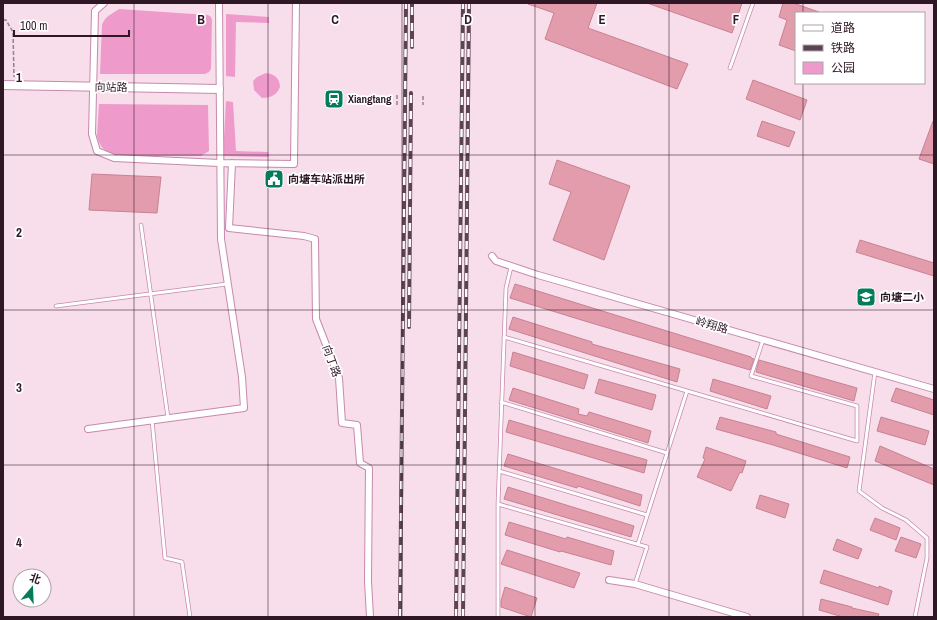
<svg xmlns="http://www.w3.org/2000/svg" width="937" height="620" viewBox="0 0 937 620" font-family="'Archivo Narrow','Noto Sans SC',sans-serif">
<rect width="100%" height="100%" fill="#f8ddeb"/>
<path fill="#ee9bcb" d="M119 9 208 15 211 17 212 20 211 69 209 72 205 74H100L102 25C105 16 112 14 119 9Z
M226 14 269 17V23L236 22 235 77 226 76Z
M266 73C274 74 280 78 280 87 277 95 270 98 262 98L254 90 253 81 257 77Z
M226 101 233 102 236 151 268 152 269 157 223 156Z
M99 104 208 105 209 151 201 156H113C105 151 99 146 97 136Z"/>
<path fill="#e39cac" stroke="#c78292" d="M529 3H597L588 28 688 64 677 89 545 39 554 13 528 4Z
M647 3H742L732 33Z
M783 3H793L819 12 796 13V51L779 45 787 20 779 17Z
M753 80 807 100 800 120 746 99Z
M762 121 795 132 789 147 757 136Z
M933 121H934V164L919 159Z
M557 160 630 186 604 260 553 240 571 192 549 184Z
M92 174 161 177 157 213 89 210Z
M860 240 934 263V276L856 252Z
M515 284 751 357V358L754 359 750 370 588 322 510 298Z
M513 317 592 342V344L680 369 677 382 509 329Z
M513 352 588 375 584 389 510 366Z
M759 360 857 388 854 401 756 372Z
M599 379 656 395 652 410 595 393Z
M713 379 771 396 767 409 710 391Z
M513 388 579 409 578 414 587 416 589 412 651 431 648 443 509 400Z
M896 388 934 400V415L891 401Z
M720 417 776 432V434L850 457 847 468 773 445 716 429Z
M881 417 929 431 925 445 877 431Z
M509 420 566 437 647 460 644 473 506 432Z
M880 446 934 469V485L875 461Z
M706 447 746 461 742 473 740 472 731 491 697 477 705 459 703 458Z
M508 454 642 495 640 506 578 486 577 488 504 466Z
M508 487 634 526 631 537 504 499Z
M760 495 789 504 785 518 756 508Z
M875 518 900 528 896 540 870 530Z
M509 522 566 539 567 537 614 551 611 565 561 551 560 552 505 535Z
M901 537 921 544 916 558 895 551Z
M837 539 862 549 858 559 833 550Z
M507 550 580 573 574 588 501 564Z
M824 570 879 588V586L892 591 888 605 820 583Z
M505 587 537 598 531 617 501 607V601Z
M821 599 852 607V608L879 614 878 617H843L819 610Z"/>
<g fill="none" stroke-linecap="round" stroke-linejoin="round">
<defs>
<path id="service" d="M730 68 753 3
M141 225 168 418
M56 306 227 284
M504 337 687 391 638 544
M875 372 859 491 882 508 906 520 927 538V558L915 617
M687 391 857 441V406L751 376 763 340
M501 402 667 453
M152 420 165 558 182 562 190 617
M499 471 647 515
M498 504 647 547 635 584
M498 617V504L506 288 511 267"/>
<path id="minor" d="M104 3 95 11 92 134 97 151 114 158 219 163 294 164 296 3
M232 163 229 228 304 236 315 239 316 319 339 378 342 423 357 425 360 463 369 468 368 581 370 617
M492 256 496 261 538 275 934 389
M88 429 244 408 242 377 221 239 219 3
M609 580 635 584 747 617"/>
<path id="tertiary" d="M3 85 219 89"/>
</defs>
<use href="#service" stroke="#c78aac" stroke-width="4.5"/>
<use href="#minor" stroke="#c78aac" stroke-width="8"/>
<use href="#tertiary" stroke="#c78aac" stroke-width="10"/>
<path stroke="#997f8d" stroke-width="1.5" stroke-dasharray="4 2" stroke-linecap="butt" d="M3 20H6L13 32 14 77
M423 96V105
M371 105 372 94
M397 105V95"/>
<use href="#service" stroke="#fff" stroke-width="3"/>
<use href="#minor" stroke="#fff" stroke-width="6"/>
<use href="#tertiary" stroke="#fff" stroke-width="8"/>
<defs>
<path id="rail" d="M412 47V3
M409 327 411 93
M400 617 406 3
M456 617 463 3
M463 617 469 3"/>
</defs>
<use href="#rail" stroke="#5c4351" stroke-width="4"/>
<use href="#rail" stroke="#fff" stroke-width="2.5" stroke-dasharray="8" stroke-linecap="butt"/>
</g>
<path fill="none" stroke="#2f1725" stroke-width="1" stroke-opacity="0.55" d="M134 3V617M268 3V617M402 3V617M535 3V617M669 3V617M803 3V13M803 83V617M3 155H934M3 310H934M3 465H934"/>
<defs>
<symbol id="station-square" viewBox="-11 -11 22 22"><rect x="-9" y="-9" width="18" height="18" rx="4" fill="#057c58" stroke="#fff"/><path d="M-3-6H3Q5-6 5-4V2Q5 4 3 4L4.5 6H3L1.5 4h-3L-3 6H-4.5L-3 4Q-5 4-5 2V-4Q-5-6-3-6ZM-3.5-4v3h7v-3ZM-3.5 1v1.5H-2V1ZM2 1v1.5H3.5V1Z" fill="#fff"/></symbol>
<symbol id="civic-square" viewBox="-11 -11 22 22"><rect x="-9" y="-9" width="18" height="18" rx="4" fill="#057c58" stroke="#fff"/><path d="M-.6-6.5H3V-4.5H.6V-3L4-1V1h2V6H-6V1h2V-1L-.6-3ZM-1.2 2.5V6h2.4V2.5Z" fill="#fff"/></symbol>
<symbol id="school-square" viewBox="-11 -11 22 22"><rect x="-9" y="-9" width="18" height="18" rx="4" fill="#057c58" stroke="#fff"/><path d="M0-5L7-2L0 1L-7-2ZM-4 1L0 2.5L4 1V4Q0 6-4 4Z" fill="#fff"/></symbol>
</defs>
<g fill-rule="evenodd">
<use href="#station-square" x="323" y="88" width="22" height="22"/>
<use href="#civic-square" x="263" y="168" width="22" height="22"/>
<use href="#school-square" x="855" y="286" width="22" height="22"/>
</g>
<g text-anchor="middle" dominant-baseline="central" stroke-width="3.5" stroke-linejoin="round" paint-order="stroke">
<g font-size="11" fill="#2f1725" stroke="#fff">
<text transform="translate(111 87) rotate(1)">向站路</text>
<text transform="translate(712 325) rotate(16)">岭翔路</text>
<text transform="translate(332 361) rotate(70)">向丁路</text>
</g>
<g font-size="11" font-weight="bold" fill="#2f1725" stroke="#fff" text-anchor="start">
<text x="348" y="99">Xiangtang</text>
<text x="288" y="179">向塘车站派出所</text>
<text x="880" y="297">向塘二小</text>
</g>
</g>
<g font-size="13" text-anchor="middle" font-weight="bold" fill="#2f1725" stroke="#fff" stroke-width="3.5" stroke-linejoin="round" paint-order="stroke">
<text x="201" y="24">B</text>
<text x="335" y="24">C</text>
<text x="468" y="24">D</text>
<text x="602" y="24">E</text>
<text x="736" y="24">F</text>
<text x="19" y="82">1</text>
<text x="19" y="237">2</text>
<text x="19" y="392">3</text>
<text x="19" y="547">4</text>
</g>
<rect width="937" height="620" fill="none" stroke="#2f1725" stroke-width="8"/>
<rect x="795" y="12" width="130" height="72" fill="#ffffff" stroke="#aca2a8"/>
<rect x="803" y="25" width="20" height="6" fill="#ffffff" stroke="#aca2a8"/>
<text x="831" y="32" font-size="12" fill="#2f1725">道路</text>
<rect x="803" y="45" width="20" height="6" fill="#5c4351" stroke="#aca2a8"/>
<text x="831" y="52" font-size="12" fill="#2f1725">铁路</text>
<rect x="803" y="62" width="20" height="12" fill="#ee9bcb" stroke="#aca2a8"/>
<text x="831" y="72" font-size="12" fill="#2f1725">公园</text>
<g transform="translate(32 588) rotate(19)"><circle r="19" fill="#ffffff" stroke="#aca2a8"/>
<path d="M0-3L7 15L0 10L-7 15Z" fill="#057c58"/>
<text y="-6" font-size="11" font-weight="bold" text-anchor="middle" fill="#2f1725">北</text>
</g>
<path d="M14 30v6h115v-6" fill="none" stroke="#2f1725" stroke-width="2"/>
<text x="20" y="30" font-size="12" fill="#2f1725" stroke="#ffffff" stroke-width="3" paint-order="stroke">100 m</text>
</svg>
